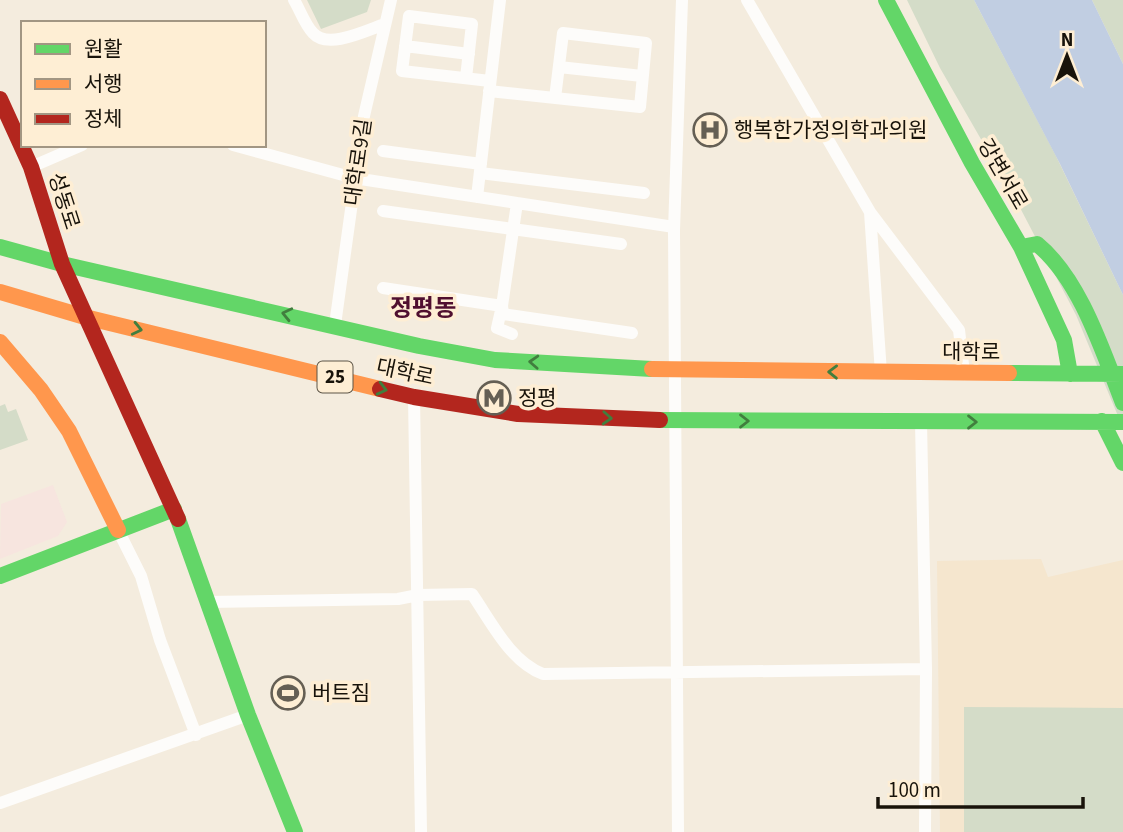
<svg xmlns="http://www.w3.org/2000/svg" width="1123" height="832" viewBox="0 0 1123 832" font-family="'Source Sans 3','Noto Sans KR',sans-serif">
<rect width="100%" height="100%" fill="#f4ecde"/>
<path fill="#f7e5df" d="M53 485 67 522 58 536 0 559 1 504Z"/>
<path fill="#f5e6ce" d="M1041 559 1048 577 1123 560V832H940L937 561Z"/>
<path fill="#d4dcc8" d="M307 0H371L367 12 321 29Z
M907 0H974L1055 154 1123 295V428L1076 315 1016 200 940 68Z
M1092 0H1123V64Z
M5 404 8 412 16 409 28 440 0 450V406Z
M964 707 1123 708V832H964Z"/>
<path fill="#c1cee2" d="M974 0H1092L1123 64V295L1060 164Z"/>
<g fill="none" stroke-linecap="round" stroke-linejoin="round">
<path stroke="#fdfcfa" stroke-width="12" d="M294 0C300 10 305 25 313 33 328 50 367 30 385 24
M747 0 870 212 881 373
M405 46 469 54
M559 67 642 76
M466 78 472 24 409 16 402 71 490 81
M489 91 640 107 646 43 563 33 555 98
M233 145 354 178 674 227
M383 151 481 164
M31 167 82 145
M480 173 644 193
M477 197 500 0
M383 211 621 244
M870 212 959 330 964 373
M383 288 502 306 517 203
M502 306 503 314 632 333
M502 306 497 328 512 334
M335 325 364 116 391 0
M414 397 421 832
M921 422 926 669 925 832
M118 530 141 576 160 640 196 735
M208 602 398 599 418 595 472 594C492 623 510 661 543 674L926 669
M0 803 248 715
M678 832 674 230 682 0"/>
<path stroke="#63d668" stroke-width="16" d="M886 0 972 163 1021 247 1064 340 1070 374
M0 247 62 264 419 346 495 360 652 369
M1021 247 1037 244C1080 279 1103 352 1123 403
M1009 373 1123 374
M660 420 1123 422
M1102 421 1123 463
M178 519 248 715 295 832
M0 576 174 509"/>
<path stroke="#ff974d" stroke-width="16" d="M0 292 85 317 380 389
M0 342 41 390 69 431 118 530
M652 369 1009 373"/>
<path stroke="#b3261e" stroke-width="16" d="M0 99 31 167 62 264 178 519
M380 389 414 397 518 414 660 420"/>
</g>
<defs><path id="oneway-chevron" d="M-2-3.5L2.5 0L-2 3.5" fill="none" stroke-width="1.6" stroke-linecap="round" stroke-linejoin="round" transform="scale(1.75)"/></defs>
<g stroke="#417e3e">
<use href="#oneway-chevron" transform="translate(287 314) rotate(-167)"/>
<use href="#oneway-chevron" transform="translate(137 329) rotate(13)"/>
<use href="#oneway-chevron" transform="translate(534 362) rotate(-177)"/>
<use href="#oneway-chevron" transform="translate(833 372) rotate(-179)"/>
<use href="#oneway-chevron" transform="translate(382 389) rotate(14)"/>
<use href="#oneway-chevron" transform="translate(607 418) rotate(3)"/>
<use href="#oneway-chevron" transform="translate(744 421)"/>
<use href="#oneway-chevron" transform="translate(972 422)"/>
</g>
<defs>
<symbol id="hospital-ring" viewBox="-11 -11 22 22"><circle r="9.5" fill="#feeed4" stroke="#655f54" stroke-width="1.5"/><path d="M-5-5h3v3.5h4V-5h3V5h-3V1.5h-4V5h-3Z" fill="#655f54"/></symbol>
<symbol id="metro-ring" viewBox="-11 -11 22 22"><circle r="9.5" fill="#feeed4" stroke="#655f54" stroke-width="1.5"/><path d="M-5.5 5V-5H-3L0 0L3-5H5.5V5H3V-.5L0 4L-3-.5V5Z" fill="#655f54"/></symbol>
<symbol id="stadium-ring" viewBox="-11 -11 22 22"><circle r="9.5" fill="#feeed4" stroke="#655f54" stroke-width="1.5"/><path d="M0-5a6.5 5 0 1 0 0 10a6.5 5 0 1 0 0-10ZM-3.5-1.8h7v3.6h-7Z" fill="#655f54"/></symbol>
</defs>
<g fill-rule="evenodd">
<use href="#hospital-ring" x="691" y="111" width="38" height="38"/>
<use href="#metro-ring" x="475" y="379" width="38" height="38"/>
<use href="#stadium-ring" x="269" y="674" width="38" height="38"/>
</g>
<g text-anchor="middle" dominant-baseline="central" stroke-width="7" stroke-linejoin="round" paint-order="stroke">
<rect fill="#feeed4" stroke="#5d5547" stroke-width="2" x="317.5" y="361.5" width="35" height="31" rx="5"/>
<g font-size="19" font-weight="bold" fill="#18130a">
<text x="335" y="377">25</text>
</g>
<g font-size="21" fill="#18130a" stroke="#feeed4" text-anchor="start">
<text x="734" y="130">행복한가정의학과의원</text>
<text x="518" y="398">정평</text>
<text x="312" y="693">버트짐</text>
</g>
<g font-size="21" fill="#18130a" stroke="#feeed4">
<text transform="translate(358 162) rotate(-82)">대학로9길</text>
<text transform="translate(1003 174) rotate(60)">강변서로</text>
<text transform="translate(64 201) rotate(72)">성동로</text>
<text x="971" y="352">대학로</text>
<text transform="translate(405 372) rotate(12)">대학로</text>
</g>
<g font-size="24" font-weight="bold" fill="#500f2f" stroke="#feeed4">
<text x="423" y="308">정평동</text>
</g>
</g>
<rect x="21" y="21" width="245" height="126" fill="#feeed4" stroke="#a29683" stroke-width="2"/>
<rect x="35" y="44" width="35" height="10" fill="#63d668" stroke="#a29683" stroke-width="2"/>
<text x="84" y="56" font-size="21" fill="#18130a">원활</text>
<rect x="35" y="79" width="35" height="10" fill="#ff974d" stroke="#a29683" stroke-width="2"/>
<text x="84" y="91" font-size="21" fill="#18130a">서행</text>
<rect x="35" y="114" width="35" height="10" fill="#b3261e" stroke="#a29683" stroke-width="2"/>
<text x="84" y="126" font-size="21" fill="#18130a">정체</text>
<g transform="translate(1067 56)" stroke="#feeed4" stroke-width="5" paint-order="stroke">
<path d="M0-5L12 26L0 18L-12 26Z" fill="#18130a"/>
<text y="-10" font-size="19" font-weight="bold" text-anchor="middle" fill="#18130a">N</text>
</g>
<path d="M878 797v10h205v-10" fill="none" stroke="#18130a" stroke-width="3.5"/>
<text x="888" y="797" font-size="21" fill="#18130a" stroke="#feeed4" stroke-width="5" paint-order="stroke">100 m</text>
</svg>
